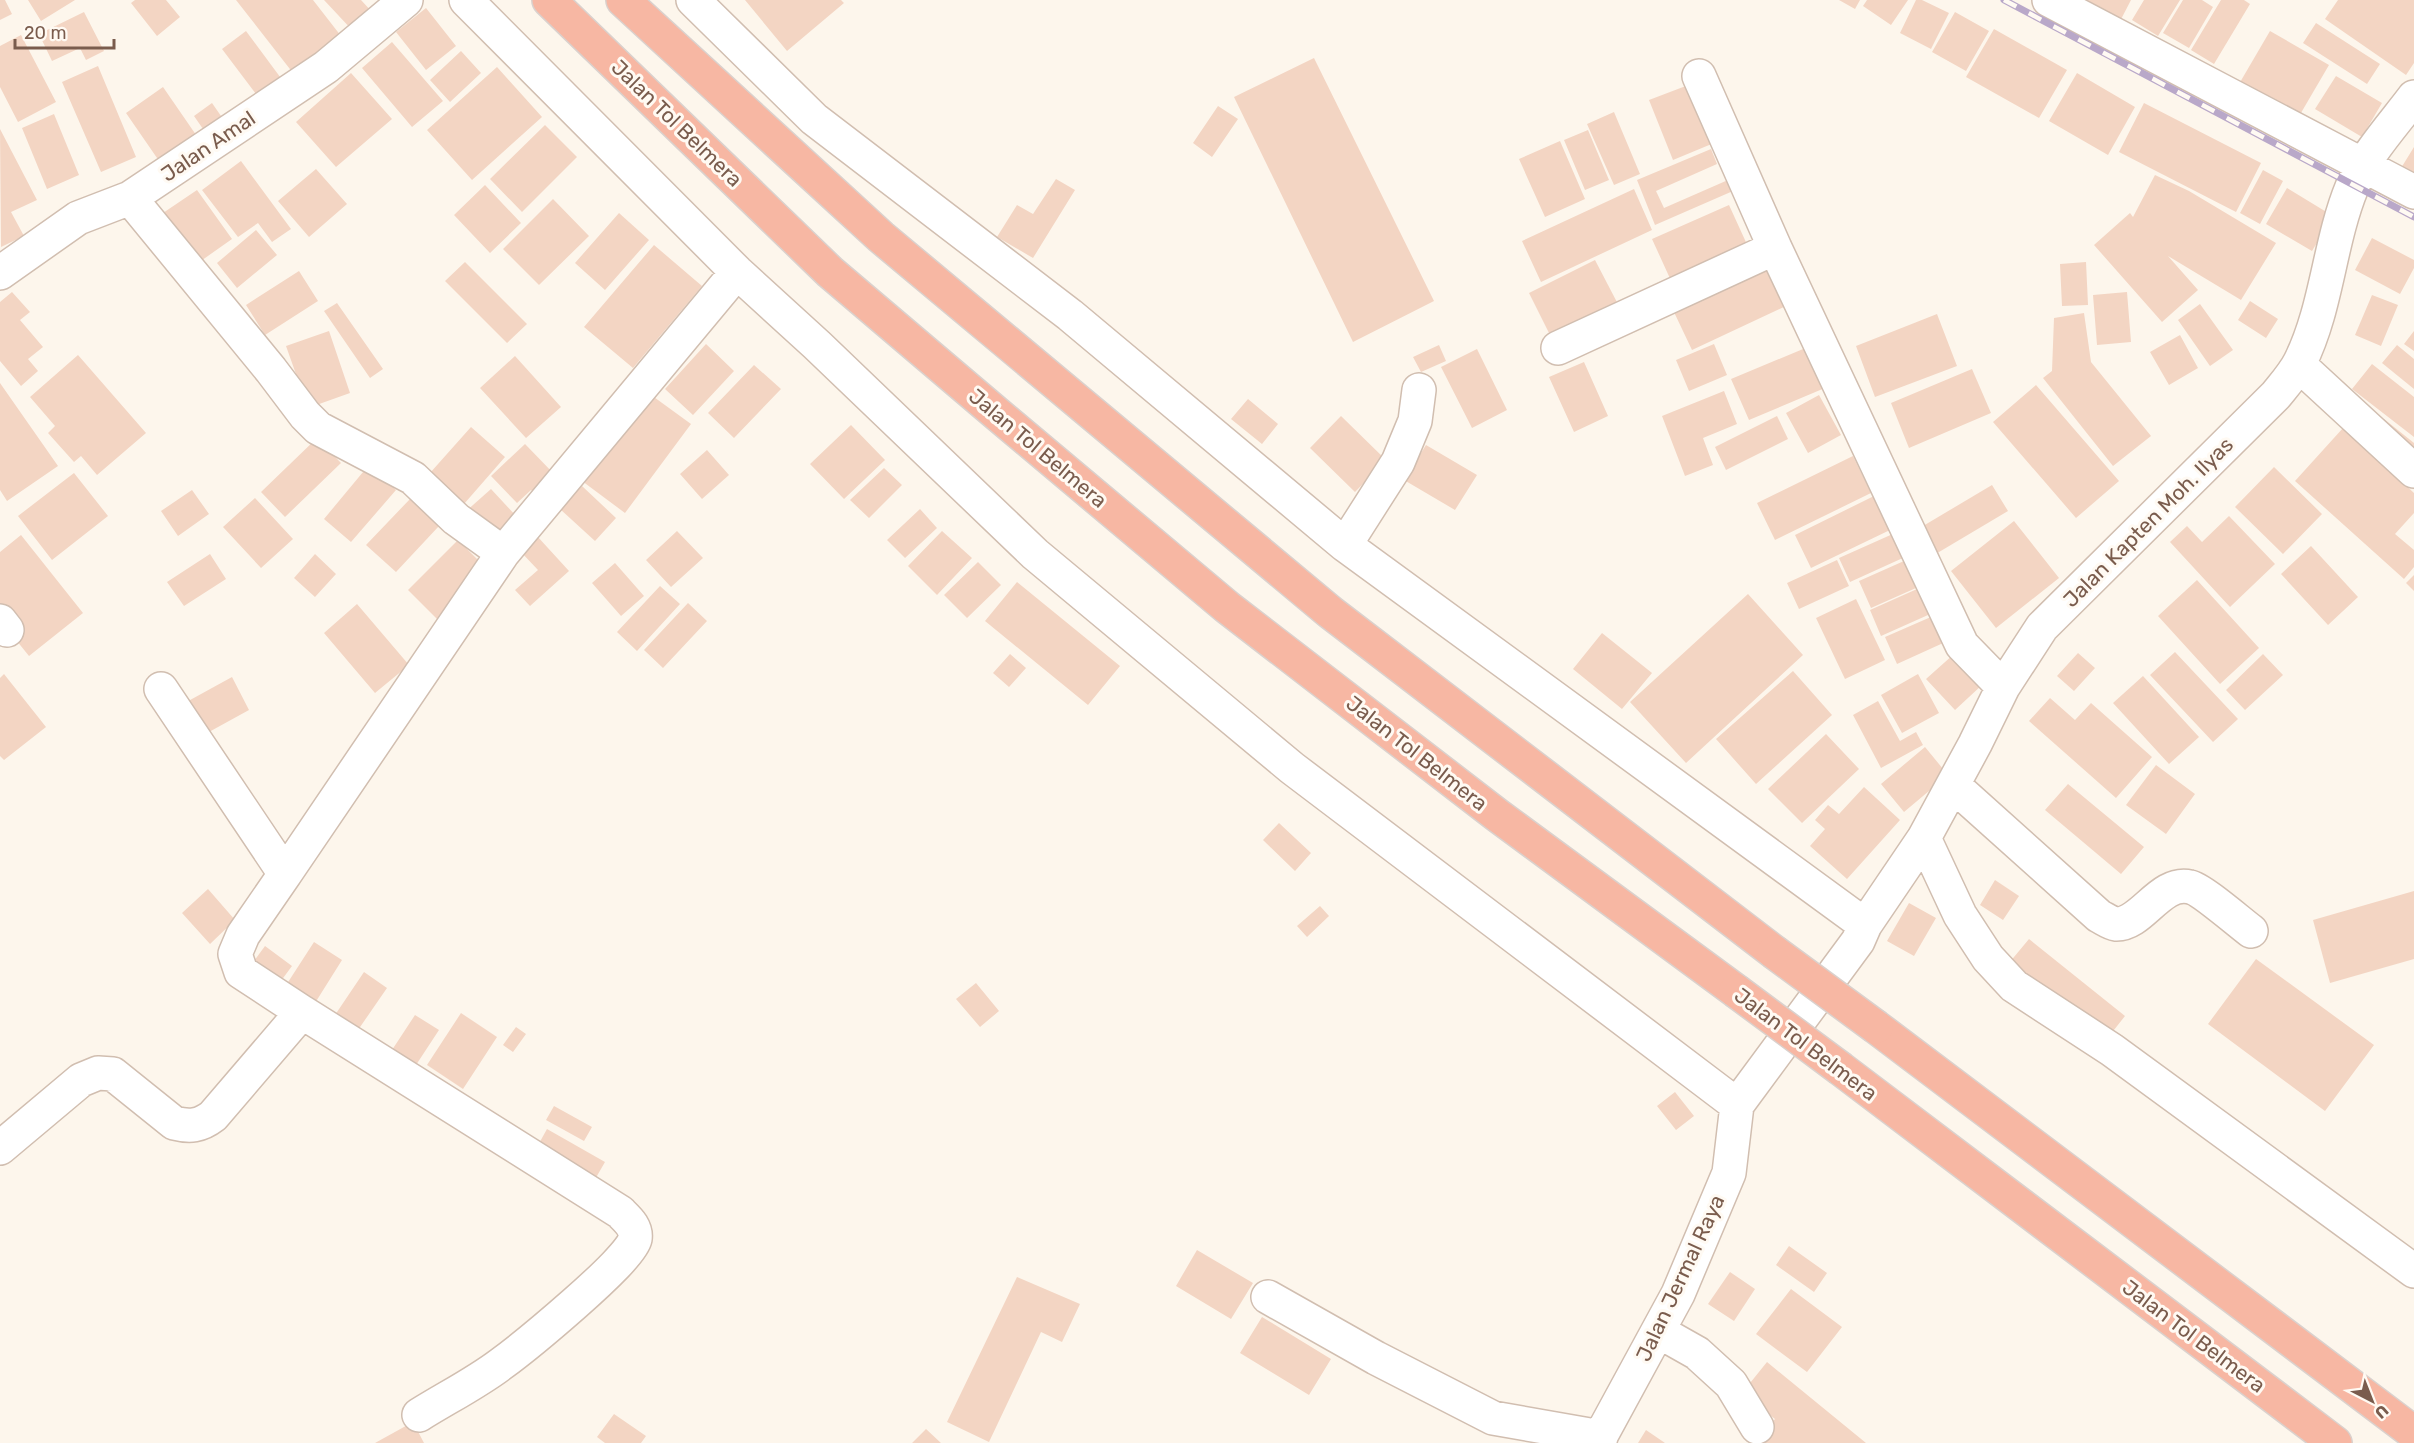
<svg xmlns="http://www.w3.org/2000/svg" width="2414" height="1443" viewBox="0 0 2414 1443" font-family="Rubik,sans-serif">
<rect width="100%" height="100%" fill="#fdf6ec"/>
<path fill="#f3d5c3" d="M0 0H5L12 14 0 20Z
M28 0H75L41 21Z
M135 0H166L180 17 157 36 131 3Z
M236 0H313L341 36 293 73Z
M324 0H361L373 13 353 31Z
M745 0H841L844 3 787 51Z
M1839 0H1860L1855 9Z
M1867 0H1908L1891 25 1863 6Z
M1916 0H1922L1949 13 1931 49 1900 33Z
M2067 0H2131L2117 27Z
M2144 0H2180L2158 36 2132 20Z
M2183 0H2202L2213 7 2189 48 2163 33Z
M2221 0H2244L2250 4 2214 64 2191 50Z
M2338 0H2414V63L2406 75 2325 19Z
M426 8 456 46 426 70 396 32Z
M84 12 104 51 86 60 80 48 52 61 39 34Z
M1955 12 1989 31 1966 71 1932 52Z
M2316 23 2380 64 2367 84 2303 43Z
M1994 29 2067 70 2039 118 1966 77Z
M246 31 286 85 262 102 222 49Z
M2270 31 2329 65 2298 118 2239 84Z
M21 35 56 102 18 122 0 87V46Z
M392 42 443 101 412 127 362 68Z
M461 51 481 73 450 102 430 80Z
M1314 58 1434 301 1353 342 1234 97Z
M98 66 136 157 101 172 62 82Z
M497 67 542 117 472 180 427 130Z
M351 73 392 119 336 167 296 122Z
M2077 73 2135 107 2108 155 2049 121Z
M2336 76 2382 103 2362 137 2315 109Z
M1691 84 1714 143 1673 160 1649 100Z
M163 87 203 145 166 171 126 113Z
M212 103 228 126 210 139 194 116Z
M2144 103 2261 163 2236 212 2119 152Z
M1218 106 1238 119 1212 157 1193 143Z
M1614 112 1640 174 1614 185 1587 124Z
M54 114 79 175 47 189 22 128Z
M545 125 577 157 522 212 490 179Z
M0 129 37 200 11 212 24 236 1 247Z
M1588 130 1609 180 1585 190 1564 140Z
M1560 141 1585 199 1545 217 1519 159Z
M2414 147V183L2398 173Z
M1711 149 1717 164 1656 191 1664 208 1728 180 1733 191 1655 225 1637 180Z
M241 161 291 229 272 242 258 223 238 237 202 190Z
M316 169 347 204 309 237 278 201Z
M2263 170 2283 181 2260 224 2240 213Z
M2155 175 2189 191 2276 243 2241 300 2168 256 2198 290 2162 322 2094 245 2130 213 2133 217Z
M1056 179 1075 190 1033 258 997 237 1017 205 1033 214Z
M485 185 521 223 490 253 454 215Z
M2287 188 2333 216 2312 251 2266 224Z
M1634 189 1652 230 1541 282 1522 241Z
M197 190 232 239 198 263 163 213Z
M553 199 589 236 539 285 503 249Z
M1729 205 1750 251 1673 285 1652 239Z
M619 213 649 240 605 290 575 263Z
M256 230 277 255 237 288 217 263Z
M2372 238 2414 260V268L2400 294 2355 270Z
M654 245 702 286 633 368 584 327Z
M1595 260 1620 308 1553 341 1529 293Z
M465 262 527 324 507 343 445 281Z
M2086 262 2088 305 2062 306 2060 264Z
M1768 266 1786 306 1692 350 1673 310Z
M299 271 318 301 265 335 246 305Z
M12 292 30 312 20 320 43 347 28 359 38 371 21 386 0 361V302Z
M2127 292 2131 342 2097 345 2093 295Z
M2372 295 2398 305 2381 346 2355 335Z
M2250 301 2278 319 2266 338 2238 320Z
M337 303 383 369 370 378 324 311Z
M2200 304 2233 350 2210 366 2178 320Z
M2084 313 2091 362 2151 436 2113 466 2043 378 2052 371 2054 318Z
M1937 314 1957 366 1875 397 1856 346Z
M329 331 350 393 308 408 286 346Z
M2414 331V351L2404 344Z
M2180 335 2198 368 2169 385 2150 352Z
M706 344 734 371 693 415 665 389Z
M1714 344 1727 375 1689 391 1676 360Z
M1815 344 1832 385 1749 420 1731 379Z
M1439 345 1446 361 1421 372 1413 357Z
M2397 345 2414 359V389L2382 363Z
M1477 349 1507 410 1472 428 1441 367Z
M78 355 146 433 97 475 81 456 74 462 48 433 55 426 30 397Z
M515 356 561 407 526 438 480 388Z
M1584 362 1608 416 1574 432 1549 377Z
M2372 364 2414 397V437L2352 389Z
M754 365 781 389 734 438 708 413Z
M1972 369 1991 413 1909 448 1891 403Z
M0 383 58 466 7 501 0 490Z
M2036 385 2119 481 2076 518 1993 422Z
M1724 391 1737 424 1703 438 1713 465 1685 476 1662 416Z
M647 392 691 424 625 513 582 481Z
M1819 395 1841 435 1808 453 1786 413Z
M1248 399 1278 424 1262 444 1231 419Z
M1341 416 1386 460 1355 492 1310 448Z
M1777 416 1788 439 1726 470 1715 447Z
M2384 419 2414 443V461L2376 430Z
M851 425 885 460 844 499 810 464Z
M471 427 505 457 464 504 430 473Z
M2343 428 2414 493V513L2395 534 2414 550V567L2404 579 2295 481Z
M317 438 341 463 285 517 261 492Z
M525 444 556 476 537 495 531 490 517 503 491 476Z
M1426 445 1477 475 1455 510 1404 480Z
M707 450 729 475 702 499 680 474Z
M1853 456 1871 493 1775 540 1757 503Z
M368 466 396 490 351 542 324 519Z
M2274 467 2322 514 2283 554 2235 507Z
M884 468 902 485 869 518 850 500Z
M74 473 108 516 52 560 18 516Z
M1992 485 2008 511 1934 555 1918 529Z
M582 486 616 518 595 541 560 509Z
M491 489 517 517 490 542 464 513Z
M192 490 209 514 178 536 161 511Z
M1874 496 1890 530 1811 568 1795 535Z
M255 498 293 539 261 568 223 527Z
M410 499 439 526 396 572 366 545Z
M920 509 937 528 905 558 887 540Z
M2229 516 2275 564 2230 607 2170 542 2187 526 2202 542Z
M2014 521 2059 578 1996 628 1951 571Z
M677 531 703 558 671 587 646 560Z
M942 531 972 558 937 595 908 566Z
M1895 533 1905 557 1850 582 1839 558Z
M21 535 83 613 29 656 0 620V552Z
M537 536 569 571 530 606 515 590 538 570 520 551Z
M458 540 488 570 437 619 408 590Z
M2311 546 2358 597 2328 625 2281 574Z
M210 554 226 579 184 606 167 582Z
M315 554 336 574 315 597 294 578Z
M1913 557 1925 584 1871 608 1859 581Z
M1837 560 1849 586 1799 609 1787 583Z
M978 562 1001 585 967 618 944 595Z
M615 563 644 596 621 616 592 583Z
M2414 575V591L2406 583Z
M2197 580 2259 648 2220 684 2158 616Z
M1017 582 1120 666 1088 705 985 621Z
M1926 585 1937 611 1881 636 1870 610Z
M660 586 680 604 637 651 617 632Z
M1748 594 1803 655 1686 763 1630 702Z
M1856 599 1885 660 1845 679 1816 618Z
M688 603 707 621 663 668 644 650Z
M357 604 409 665 375 693 324 633Z
M1940 613 1952 639 1897 664 1885 637Z
M1602 633 1652 673 1622 709 1573 669Z
M2175 652 2238 719 2213 742 2150 675Z
M2078 653 2095 668 2074 691 2057 676Z
M1010 654 1026 668 1009 687 993 673Z
M1954 654 1982 685 1955 710 1926 679Z
M2263 654 2283 675 2245 710 2226 690Z
M1793 671 1832 715 1756 784 1716 739Z
M4 674 46 727 4 760 0 756V678Z
M1918 674 1939 713 1902 733 1881 695Z
M2143 676 2199 737 2169 764 2113 703Z
M232 677 249 710 198 738 181 705Z
M2050 698 2075 720 2091 703 2152 757 2116 798 2029 721Z
M1878 701 1900 741 1916 732 1923 745 1881 768 1853 715Z
M1826 734 1859 769 1802 823 1768 789Z
M1925 747 1948 775 1904 812 1881 784Z
M2156 765 2195 794 2166 834 2126 805Z
M2068 784 2144 847 2121 874 2045 810Z
M1864 787 1900 820 1847 879 1810 846 1825 829 1815 820 1828 805 1839 814Z
M1279 823 1311 853 1295 871 1263 840Z
M1995 880 2019 896 2003 920 1980 905Z
M208 889 235 920 210 944 182 913Z
M2414 891V959L2330 983 2313 920Z
M1909 903 1936 918 1914 956 1887 941Z
M1320 906 1329 916 1307 937 1297 926Z
M2029 939 2125 1016 2106 1040 2009 963Z
M314 942 342 960 310 1011 281 993Z
M265 946 292 966 275 989 248 969Z
M2256 959 2374 1045 2325 1111 2208 1024Z
M364 972 387 988 358 1030 335 1015Z
M976 983 999 1011 980 1027 956 999Z
M461 1013 497 1037 463 1089 427 1065Z
M415 1015 439 1030 416 1065 392 1050Z
M516 1027 526 1034 513 1052 503 1045Z
M1675 1092 1694 1116 1676 1130 1657 1106Z
M554 1106 592 1127 584 1141 546 1120Z
M547 1129 605 1162 590 1188 532 1156Z
M1789 1246 1827 1273 1814 1292 1776 1265Z
M1197 1250 1253 1283 1231 1319 1176 1286Z
M1730 1272 1755 1289 1734 1321 1708 1304Z
M1017 1277 1080 1304 1062 1342 1041 1332 989 1442 947 1422Z
M1791 1289 1842 1327 1807 1372 1756 1334Z
M1262 1317 1331 1359 1309 1395 1240 1353Z
M1767 1362 1866 1443H1755L1775 1419 1742 1393Z
M614 1414 646 1436 641 1443H605L597 1437Z
M413 1422 424 1443H375Z
M926 1429 941 1443H912Z
M1646 1430 1665 1443H1638Z"/>
<g fill="none" stroke-linecap="round" stroke-linejoin="round">
<defs>
<path id="minor" d="M466 0 737 272 817 345 1035 554 1292 768 1737 1105
M693 0 814 119 1070 315 1345 545 1865 925
M2049 0 2414 192
M1699 76 1775 248 1962 645 2003 687
M130 198 271 370 305 415 318 428 413 478 456 519 503 553
M0 273 78 218 130 198 326 67 406 0
M1558 348 1775 248
M2299 365 2414 471
M1345 545 1398 462 1415 421 1419 390
M0 621 7 630
M161 689 285 874 503 553 737 272
M1953 785 2099 916C2105 919 2110 923 2116 924 2142 925 2160 880 2190 887 2201 889 2239 922 2251 931
M1924 838 1960 915 1988 958 2014 986 2112 1050 2414 1271
M285 874 243 935 235 954 241 972 302 1012
M0 1148 81 1080 98 1073 113 1074 174 1123C190 1127 200 1126 213 1116L302 1012 620 1212C627 1219 637 1227 635 1239 631 1260 523 1348 501 1364 476 1383 446 1398 419 1415
M1268 1297 1376 1358 1493 1418 1601 1437
M1658 1331 1697 1353 1731 1384 1757 1427
M1597 1443 1678 1294 1729 1173 1737 1105 1858 941 1865 925 1924 838 1975 744 2003 687 2042 627 2276 395C2284 385 2294 374 2300 362 2327 308 2329 243 2352 187 2366 154 2393 125 2414 97"/>
<path id="highway" d="M549 0 830 272 996 413 1227 607 1497 815 1736 991
M623 0 881 237 1330 612 1774 952
M1876 1027 2414 1433
M1841 1069 2335 1443"/>
</defs>
<use href="#minor" stroke="#d1beb0" stroke-width="36"/>
<use href="#highway" stroke="#dad1cd" stroke-width="36"/>
<use href="#minor" stroke="#fff" stroke-width="33"/>
<use href="#highway" stroke="#f7b7a3" stroke-width="33"/>
<defs>
<path id="rail" d="M2004 0 2414 217"/>
</defs>
<use href="#rail" stroke="#b9a8c9" stroke-width="7"/>
<use href="#rail" stroke="#fffaf3" stroke-width="4.5" stroke-dasharray="14" stroke-linecap="butt"/>
<defs>
<path id="highway-bridge" d="M1774 952 1876 1027
M1736 991 1841 1069"/>
</defs>
<use href="#highway-bridge" stroke="#dad1cd" stroke-width="36" stroke-linecap="butt"/>
<use href="#highway-bridge" stroke="#f7b7a3" stroke-width="33"/>
</g>
<g text-anchor="middle" dominant-baseline="central" stroke-width="6" stroke-linejoin="round" paint-order="stroke">
<g font-size="21" fill="#7a5c4d" stroke="#fffaf3">
<text transform="translate(677 123) rotate(44)">Jalan Tol Belmera</text>
<text transform="translate(208 146) rotate(-34)">Jalan Amal</text>
<text transform="translate(1038 448) rotate(40)">Jalan Tol Belmera</text>
<text transform="translate(2148 522) rotate(-45)">Jalan Kapten Moh. Ilyas</text>
<text transform="translate(1417 753) rotate(38)">Jalan Tol Belmera</text>
<text transform="translate(1806 1044) rotate(37)">Jalan Tol Belmera</text>
<text transform="translate(1680 1278) rotate(-65)">Jalan Jermal Raya</text>
<text transform="translate(2194 1336) rotate(37)">Jalan Tol Belmera</text>
</g>
</g>
<g transform="translate(2372 1401) rotate(138)" stroke="#fffaf3" stroke-width="4.5" paint-order="stroke">
<path d="M0-4.5L10 22L0 15L-10 22Z" fill="#7a5c4d"/>
<text y="-9" font-size="16" font-weight="bold" text-anchor="middle" fill="#7a5c4d">U</text>
</g>
<path d="M15 39v9h99v-9" fill="none" stroke="#7a5c4d" stroke-width="3"/>
<text x="24" y="39" font-size="18" fill="#7a5c4d" stroke="#fffaf3" stroke-width="4.5" paint-order="stroke">20 m</text>
</svg>
